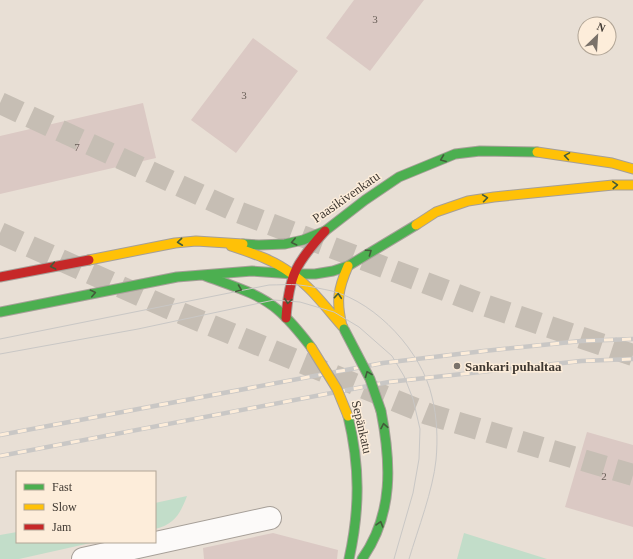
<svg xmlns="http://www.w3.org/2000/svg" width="633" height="559" viewBox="0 0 633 559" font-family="'Times New Roman',serif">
<rect width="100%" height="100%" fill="#e8dfd5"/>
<path fill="#c2ddc9" d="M187 496C180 514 175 524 155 529V503Z
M17 532V542H95L19 559H0V535Z
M464 533 547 559H457Z"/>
<path fill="#dbc9c4" d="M354 0H424L370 71 326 38Z
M253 38 298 71 236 153 191 120Z
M143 103 156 158 0 194V136Z
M587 432 633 445V527L565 507Z
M273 533 338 550 337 559H204L203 548Z"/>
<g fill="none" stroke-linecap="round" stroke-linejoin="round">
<path stroke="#c6beb4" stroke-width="22" stroke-dasharray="22 11" stroke-linecap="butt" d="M0 103 233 210 484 305 633 355
M0 233 166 307 428 414 633 475"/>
<defs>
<path id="street" d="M83 559 270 518"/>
<path id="fast" d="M243 244 259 245 285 244 303 240 325 231 365 200 399 177 455 154 480 151 537 152
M203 275C229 285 257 292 278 310 291 321 301 334 311 347
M0 312 177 277 252 271 293 274H315L333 271 348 266 416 225
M348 416C360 466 360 509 349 559
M362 559C394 514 391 462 381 411"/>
<path id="slow" d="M537 152 612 163 633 169
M416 225 436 212 468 201 494 197 613 185H633
M231 246C252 253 274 260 292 274 312 288 327 309 343 327
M89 260 175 243 196 241 243 244
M342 326C336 301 338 289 348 266"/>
<path id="jam" d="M0 277 89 260
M286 318C289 275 296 263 325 231"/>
</defs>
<use href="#street" stroke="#a69f98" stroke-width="24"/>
<use href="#fast" stroke="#a69f98" stroke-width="11"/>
<use href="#slow" stroke="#a69f98" stroke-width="11"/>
<use href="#jam" stroke="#a69f98" stroke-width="11"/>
<use href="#street" stroke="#fcfaf9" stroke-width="22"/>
<use href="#fast" stroke="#4caf50" stroke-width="9"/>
<use href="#slow" stroke="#ffc107" stroke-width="9"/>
<use href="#jam" stroke="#c62828" stroke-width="9"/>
<path stroke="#c9c7c5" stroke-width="1" d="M0 339 269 285C279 285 289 284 299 285 310 286 322 289 332 291 377 303 422 352 432 397 437 417 438 439 436 460 433 490 418 529 409 559
M0 354 138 329 274 300 300 302 334 312 359 327 392 356 404 376 413 399 420 429 419 459 413 493 394 559"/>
<defs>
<path id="rail" d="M0 435 383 363 484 351 581 341 633 339
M0 456 389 382 581 361 633 359"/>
</defs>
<use href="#rail" stroke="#c9c7c5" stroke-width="4.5"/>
<use href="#rail" stroke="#fdedda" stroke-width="3" stroke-dasharray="9" stroke-linecap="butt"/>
<defs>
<path id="fast-bridge" d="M344 329 370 379 381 411"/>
<path id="slow-bridge" d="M311 347 337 389 348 416"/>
</defs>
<use href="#fast-bridge" stroke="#a69f98" stroke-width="11" stroke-linecap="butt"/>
<use href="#slow-bridge" stroke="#a69f98" stroke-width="11" stroke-linecap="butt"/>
<use href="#fast-bridge" stroke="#4caf50" stroke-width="9"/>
<use href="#slow-bridge" stroke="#ffc107" stroke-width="9"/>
</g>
<defs><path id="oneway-chevron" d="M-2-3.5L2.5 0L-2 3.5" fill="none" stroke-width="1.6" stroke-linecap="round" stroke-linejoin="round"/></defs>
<g stroke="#435c3a">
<use href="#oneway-chevron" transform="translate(567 156) rotate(-171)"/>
<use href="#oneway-chevron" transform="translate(443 159) rotate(159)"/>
<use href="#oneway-chevron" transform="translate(615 185) rotate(-3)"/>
<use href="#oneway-chevron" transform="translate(485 198) rotate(-8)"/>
<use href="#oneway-chevron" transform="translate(180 242) rotate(174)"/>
<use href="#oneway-chevron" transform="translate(294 242) rotate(167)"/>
<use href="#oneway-chevron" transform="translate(369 252) rotate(-35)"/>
<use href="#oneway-chevron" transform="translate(53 266) rotate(169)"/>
<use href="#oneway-chevron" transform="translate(239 289) rotate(22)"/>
<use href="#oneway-chevron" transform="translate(93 293) rotate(-12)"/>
<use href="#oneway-chevron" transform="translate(338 296) rotate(-85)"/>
<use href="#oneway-chevron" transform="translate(288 301) rotate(98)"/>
<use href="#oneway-chevron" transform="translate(368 374) rotate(-112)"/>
<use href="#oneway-chevron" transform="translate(384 426) rotate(-101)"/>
<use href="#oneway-chevron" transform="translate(380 524) rotate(-74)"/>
</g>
<circle fill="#7a726a" stroke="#fdedda" stroke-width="1.5" cx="457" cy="366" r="4"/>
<g text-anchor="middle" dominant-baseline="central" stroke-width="3" stroke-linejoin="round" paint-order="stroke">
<g font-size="11" fill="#685e57">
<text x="375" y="19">3</text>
<text x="244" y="95">3</text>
<text x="77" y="147">7</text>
<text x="604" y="476">2</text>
</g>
<g font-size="13" fill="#3f3831" stroke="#fdedda">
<text transform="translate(346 197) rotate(-35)">Paasikivenkatu</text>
<text transform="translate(362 427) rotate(77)">Sepänkatu</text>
</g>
<g font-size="13" font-weight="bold" fill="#3f3831" stroke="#fdedda" text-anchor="start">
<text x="465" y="366">Sankari puhaltaa</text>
</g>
</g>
<rect x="16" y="471" width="140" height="72" fill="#fdedda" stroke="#b1a596"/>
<rect x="24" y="484" width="20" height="6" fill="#4caf50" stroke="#b1a596"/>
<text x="52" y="491" font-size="12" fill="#3f3831">Fast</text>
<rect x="24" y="504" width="20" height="6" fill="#ffc107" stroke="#b1a596"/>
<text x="52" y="511" font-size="12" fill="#3f3831">Slow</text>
<rect x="24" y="524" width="20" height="6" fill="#c62828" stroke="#b1a596"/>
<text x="52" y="531" font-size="12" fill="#3f3831">Jam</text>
<g transform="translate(597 36) rotate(25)"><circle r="19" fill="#fdedda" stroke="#b1a596"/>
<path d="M0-3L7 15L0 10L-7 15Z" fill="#7a726a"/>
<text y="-6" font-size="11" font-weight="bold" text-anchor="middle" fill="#3f3831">N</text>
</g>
</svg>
